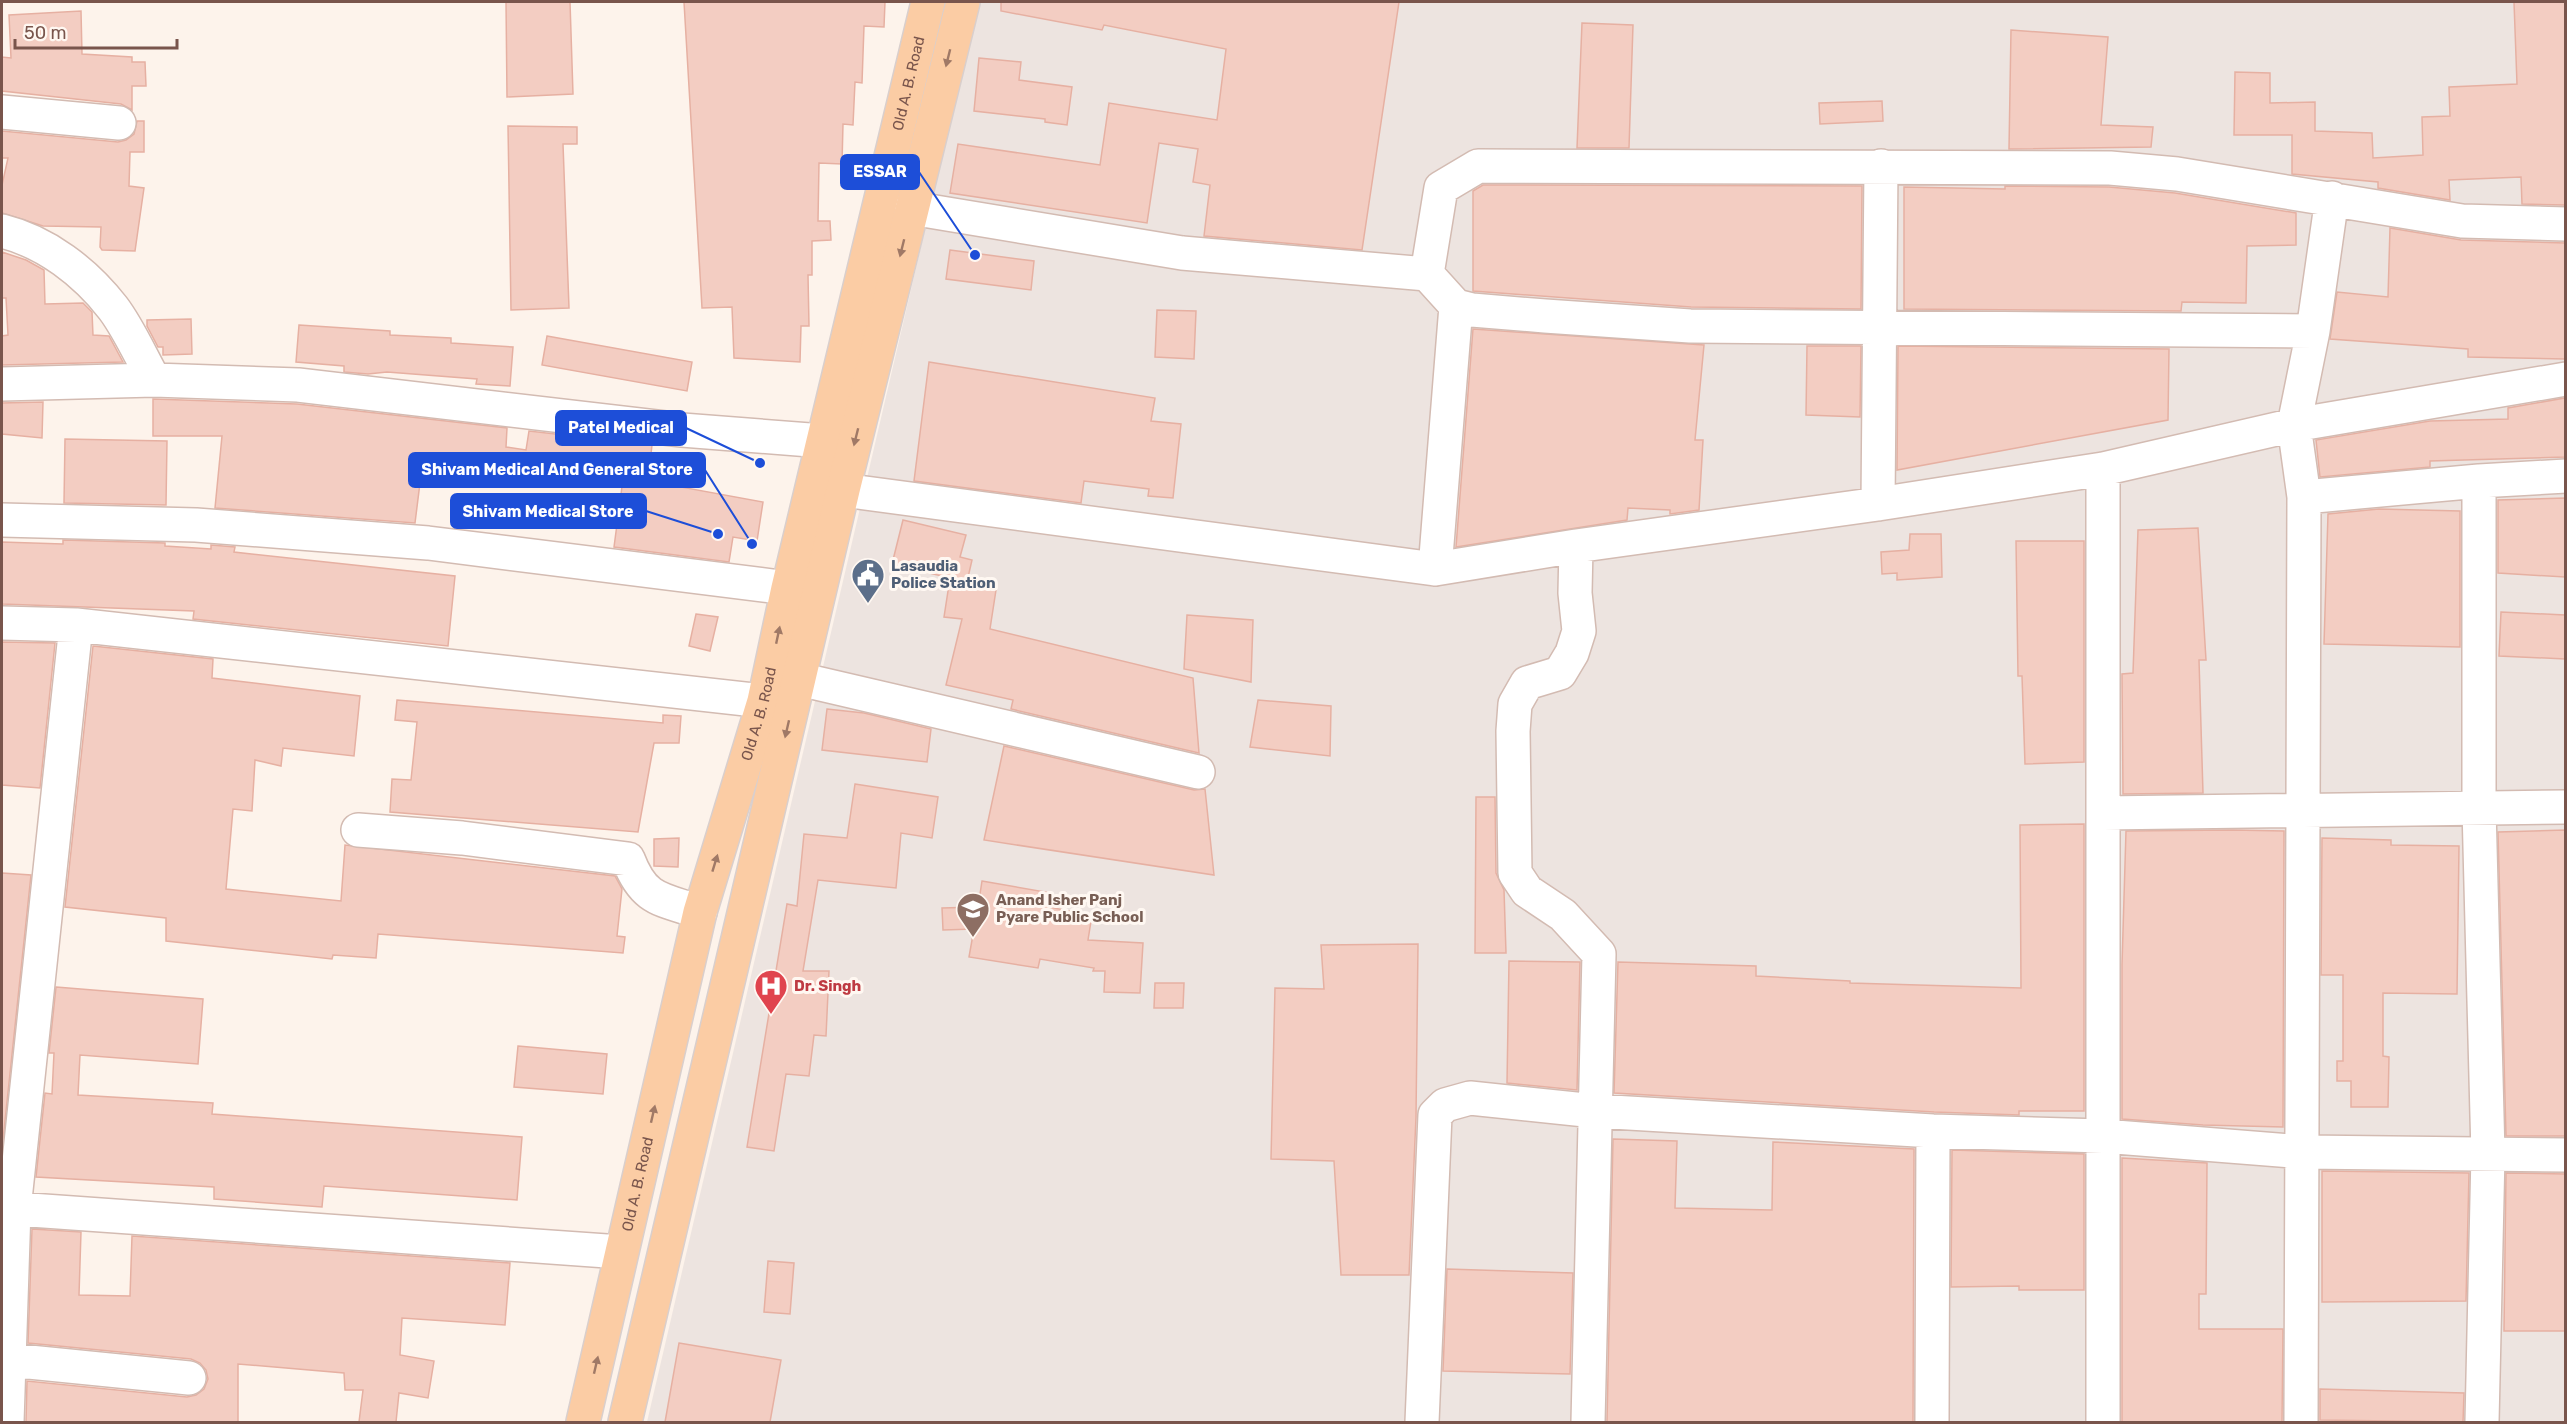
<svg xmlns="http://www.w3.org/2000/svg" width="2567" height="1424" viewBox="0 0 2567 1424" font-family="Rubik,sans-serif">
<rect width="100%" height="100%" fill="#fdf3eb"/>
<path fill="#ede4e0" d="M978 2H2565V1422H647Z"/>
<path fill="#f3cdc2" stroke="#e6b0a2" stroke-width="1.5" d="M506 2H570L573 94 507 97Z
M684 2H885L884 27 864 26 862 83 855 82 853 125 843 124 842 164 819 163 818 221H830L831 240 812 241V275H808L809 326H801L800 362 734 358 732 307 702 308Z
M1001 2H1399L1362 250 1204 236 1210 185 1193 182 1198 149 1159 143 1147 223 950 193 958 144 1100 165 1109 103 1217 120 1226 49 1104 25 1102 30 1001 11Z
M2514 2H2565V205L2522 204 2521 177 2449 180 2450 200 2378 188V182L2292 174V135H2234L2235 72 2270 73V103L2315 102V131L2372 133 2373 158 2423 155 2422 117 2450 116 2449 87 2517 84Z
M81 11 82 54 132 57V62H145L146 86H132V110L121 104 2 91V57L11 58 9 15Z
M1582 23 1633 25 1629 148H1577Z
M2011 30 2108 37 2101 125 2153 127 2151 147 2009 149Z
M979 58 1021 62 1019 80 1072 87 1067 125 1045 122V119L974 111Z
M1882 101 1883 121 1820 124 1819 103Z
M137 121H144V152H130L129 186 144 188 135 251 102 250 100 247 101 227 43 226 2 213V185L8 158H2V131L118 142 126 140 134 134Z
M508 126 577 127V144H563L569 308 511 310Z
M1483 185 1862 186 1861 309 1691 307 1473 291V191Z
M2005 186 2109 187 2175 193 2296 213V245L2247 246 2246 303 2182 302 2181 311 1904 309V187L2005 189Z
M2390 228 2461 240 2565 243V359L2468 357V349L2330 339 2337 292 2388 297Z
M950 250 1034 261 1031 290 946 279Z
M2 252 26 260 44 270 45 304 83 303 92 312 93 335 109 336 123 362 2 365V336L8 335 6 298H2Z
M1157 310 1196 311 1194 359 1155 357Z
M191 319 192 354 163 355V347H158L147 326V320Z
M299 325 390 331V335L451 338V343L513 347 510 386 476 384 477 379 387 372 368 374 344 372V366L296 362Z
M1473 329 1704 345 1695 440H1703L1699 510 1670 514V510L1628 508 1627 520 1456 547Z
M547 336 692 362 687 391 542 365Z
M1807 346H1861L1860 417 1806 415Z
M1898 346 2169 349 2168 420 1897 470Z
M929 362 1155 398 1151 421 1181 424 1173 498 1148 496 1149 489 1084 481 1081 503 914 481Z
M2565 398V457L2430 461V467L2320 477 2316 440 2430 421 2508 419V408Z
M153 399 297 404 507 428 506 447 526 450 529 431 652 445 648 481 763 502 757 541 733 537 729 562 614 547 625 464 623 461 608 460 574 459 573 473 516 470 517 464 423 459 415 523 215 508 222 436H153Z
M43 402 42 438 2 434V403Z
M65 439 167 441 166 505 64 503Z
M2565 498V577L2498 573V500Z
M2379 509 2460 511V647L2324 644 2328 514Z
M903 520 966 535 960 557 972 560 966 586 996 590 990 629 1193 678 1199 753 1011 709 1013 700 946 685 962 619 944 617 950 578 892 564Z
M2198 528 2206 660H2199L2203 793 2123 794 2122 674 2133 673 2138 530Z
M1910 534H1941L1942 577 1897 580V573L1882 574 1881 552 1909 550Z
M63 540 165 543V546L211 549V545L235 547 234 552 455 576 448 646 193 619 194 611 2 604V542L63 544Z
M2016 541H2084V762L2025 764 2022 676H2018Z
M2501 612 2565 615V659L2499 656Z
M696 614 718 617 710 651 689 646Z
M1187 615 1253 620 1251 682 1184 669Z
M2 642 55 643 40 788 2 785Z
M93 646 213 659 212 678 360 696 354 756 283 748 281 766 255 760 252 811 233 809 226 889 341 901 345 845 615 876 622 889 617 936 625 937 623 953 378 934 376 958 333 955 332 959 166 941V918L65 907Z
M397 700 663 723V715L681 716 679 743H654L638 832 390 812 392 779 411 780 417 722 395 720Z
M1258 700 1331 706 1330 756 1250 747Z
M827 709 864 713 931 729 927 762 822 750Z
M1004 746 1194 790 1205 789 1214 875 984 840Z
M855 784 938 797 932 838 901 833 896 888 818 880 803 971H829L826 1036 814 1035 809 1076 786 1074 774 1151 747 1147 787 904 797 906 804 834 847 838Z
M1476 797H1495L1496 873 1504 890 1506 953H1475Z
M2084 824V1111H2019V1115L1934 1112 1614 1093 1618 962 1756 966V976L1850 981V983L2021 988 2020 825Z
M2233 830 2284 831 2283 1127 2203 1125 2122 1119V965L2126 831Z
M2565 830V1136H2506L2498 832Z
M679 838 678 867 654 866V839Z
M2322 838 2391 840V845L2459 846 2457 994 2383 993V1056L2389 1057 2388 1107H2351V1081H2337V1061H2343V975H2321Z
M2 873 31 875 2 1149Z
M982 881 1051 893 1048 907 1092 915 1088 940 1143 943 1140 993 1104 992 1105 971H1093L1094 968 1040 959 1038 968 969 957 974 929 943 930 942 908 978 907Z
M1418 944 1416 1117 1409 1275H1341L1334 1161 1271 1159 1275 988 1324 989 1321 945Z
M1509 961 1580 962 1577 1090 1507 1083Z
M1155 983H1184L1183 1008H1154Z
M56 987 203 999 198 1064 80 1055 78 1095 213 1103 212 1114 522 1137 517 1200 324 1186 322 1207 214 1199V1187L36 1177 45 1093 52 1094 54 1053H49Z
M518 1046 607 1054 603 1094 514 1087Z
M1613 1139 1677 1141 1675 1208 1772 1210 1773 1142 1914 1149 1913 1422H1607Z
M1952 1150 2084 1154V1290H2019V1286L1951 1287Z
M2122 1158 2207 1163 2206 1294H2199V1329H2283L2282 1422H2122Z
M2322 1171 2469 1173 2466 1301 2322 1302Z
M2506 1173 2565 1174V1331H2504Z
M32 1229 81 1232 79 1295 130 1296 132 1236 510 1263 505 1325 402 1318 400 1355 434 1361 428 1398 399 1393 396 1422H359L363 1390H345L344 1373 238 1364V1422H26L27 1381 187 1397 196 1395 204 1389 208 1379 206 1370 200 1363 191 1359 28 1343Z
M768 1261 794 1263 790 1314 764 1312Z
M1447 1269 1573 1273 1570 1374 1443 1371Z
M679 1343 781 1360 770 1422H665Z
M2320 1389 2464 1393 2463 1422 2320 1420Z"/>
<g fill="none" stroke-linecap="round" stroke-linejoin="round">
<defs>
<path id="minor" d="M2 112 119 123
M911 208 1182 253 1427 274 1456 306 1472 310 1545 316 1690 326 2313 331
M2 231C46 242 85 272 113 308 129 329 141 357 154 380
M1427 274 1441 188 1478 166 2110 168 2177 174 2462 221 2566 224
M2 384 154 380 298 385 682 430 823 441
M2103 469V1422
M2479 481V808L2488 1154 2482 1422
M843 490 1435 569 1576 546 1878 504 2103 469 2294 425 2566 379
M2304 497 2479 481 2566 476
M1878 504 1881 166
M2 520 196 525 428 543 788 588
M1576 546 1575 593 1579 631 1572 653 1560 673 1527 683 1515 704 1513 731 1515 873 1527 891 1563 915 1599 954 1588 1422
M1435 569 1456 306
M2 623 76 625 764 701
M799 679 1198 772
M2103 813 2566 807
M358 830 462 838 628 859C644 901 661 899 700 912
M2 1208 621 1252
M9 1360 189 1378
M7 1422 14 1209 76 625
M1422 1422 1435 1115 1445 1105 1470 1098 1595 1111 1933 1131 2103 1136 2304 1152 2566 1155
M1932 1422 1933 1131
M2301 1422 2304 497 2294 425 2313 331 2332 198"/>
<g id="major">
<path id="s1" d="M583 1422 700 912 764 701 788 588 928 2"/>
<path d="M625 1422 843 490 963 2"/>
</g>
</defs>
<use href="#minor" stroke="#d3bbb2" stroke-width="36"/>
<use href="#major" stroke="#d9cfcd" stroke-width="36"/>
<use href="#minor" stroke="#fff" stroke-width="33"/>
<use href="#major" stroke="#fbcca4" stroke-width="33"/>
</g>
<defs><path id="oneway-solid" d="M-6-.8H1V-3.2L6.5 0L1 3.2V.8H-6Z" transform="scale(1.5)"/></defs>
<g fill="#a07966">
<use href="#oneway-solid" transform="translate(948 58) rotate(104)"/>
<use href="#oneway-solid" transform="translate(902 248) rotate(104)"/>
<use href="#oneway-solid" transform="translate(856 437) rotate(104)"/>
<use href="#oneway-solid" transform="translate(778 635) rotate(-78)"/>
<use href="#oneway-solid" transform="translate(787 729) rotate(103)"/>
<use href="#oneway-solid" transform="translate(715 863) rotate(-73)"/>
<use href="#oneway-solid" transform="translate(653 1114) rotate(-77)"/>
<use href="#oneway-solid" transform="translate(596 1365) rotate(-77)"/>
</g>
<defs>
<symbol id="civic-pin" viewBox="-11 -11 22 30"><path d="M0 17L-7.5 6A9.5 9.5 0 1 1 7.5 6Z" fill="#5c6f8a" stroke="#fff8f2"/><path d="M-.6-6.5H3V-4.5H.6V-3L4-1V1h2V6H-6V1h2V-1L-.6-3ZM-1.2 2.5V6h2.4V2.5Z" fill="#fff"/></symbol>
<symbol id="school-pin" viewBox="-11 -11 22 30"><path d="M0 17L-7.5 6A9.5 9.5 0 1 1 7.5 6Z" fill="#8d6e63" stroke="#fff8f2"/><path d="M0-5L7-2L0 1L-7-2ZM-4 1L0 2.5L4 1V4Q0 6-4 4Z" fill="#fff"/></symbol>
<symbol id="hospital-pin" viewBox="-11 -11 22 30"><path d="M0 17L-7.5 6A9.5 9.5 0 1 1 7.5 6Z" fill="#e0444e" stroke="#fff8f2"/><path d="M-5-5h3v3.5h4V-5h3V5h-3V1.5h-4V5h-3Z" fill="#fff"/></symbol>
</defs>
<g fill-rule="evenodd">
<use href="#civic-pin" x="849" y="556" width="38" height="52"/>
<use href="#school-pin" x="954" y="890" width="38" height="52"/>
<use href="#hospital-pin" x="752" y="967" width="38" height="52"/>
</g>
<g text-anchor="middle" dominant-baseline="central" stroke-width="6" stroke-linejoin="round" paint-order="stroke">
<g font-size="15" fill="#79554c" stroke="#fff8f2">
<text stroke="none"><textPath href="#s1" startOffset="1378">Old A. B. Road</textPath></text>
<text stroke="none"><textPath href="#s1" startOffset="730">Old A. B. Road</textPath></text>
<text stroke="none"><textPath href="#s1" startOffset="244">Old A. B. Road</textPath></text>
</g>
<g font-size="15" font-weight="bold" fill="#4e5e75" stroke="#fff8f2" text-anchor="start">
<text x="891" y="566">Lasaudia<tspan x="891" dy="17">Police Station</tspan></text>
</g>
<g font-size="15" font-weight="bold" fill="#785e54" stroke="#fff8f2" text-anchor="start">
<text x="996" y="900">Anand Isher Panj<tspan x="996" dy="17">Pyare Public School</tspan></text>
</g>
<g font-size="15" font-weight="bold" fill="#be3a42" stroke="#fff8f2" text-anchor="start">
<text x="794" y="986">Dr. Singh</text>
</g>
</g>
<path fill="none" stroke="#1d4ed8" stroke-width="2" d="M975 255L919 172M760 463L686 428M752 544L705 470M718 534L646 511"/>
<g fill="#1d4ed8" stroke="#fff8f2" stroke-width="2">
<circle cx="975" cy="255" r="6"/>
<circle cx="760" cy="463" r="6"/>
<circle cx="752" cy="544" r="6"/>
<circle cx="718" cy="534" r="6"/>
</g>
<g fill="#1d4ed8" stroke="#1d4ed8" stroke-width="2">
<rect x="841" y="155" width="78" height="34" rx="6"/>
<rect x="556" y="411" width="130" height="34" rx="6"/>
<rect x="409" y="453" width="296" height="34" rx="6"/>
<rect x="451" y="494" width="195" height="34" rx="6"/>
</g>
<g font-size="16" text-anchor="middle" font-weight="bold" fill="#fff">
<text x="880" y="177">ESSAR</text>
<text x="621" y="433">Patel Medical</text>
<text x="557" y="475">Shivam Medical And General Store</text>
<text x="548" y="517">Shivam Medical Store</text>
</g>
<rect width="2567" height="1424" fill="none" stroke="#79554c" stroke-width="6"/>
<path d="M15 39v9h162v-9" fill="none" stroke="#79554c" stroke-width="3"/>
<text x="24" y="39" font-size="18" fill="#79554c" stroke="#fff8f2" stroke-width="4.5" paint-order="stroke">50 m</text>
</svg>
